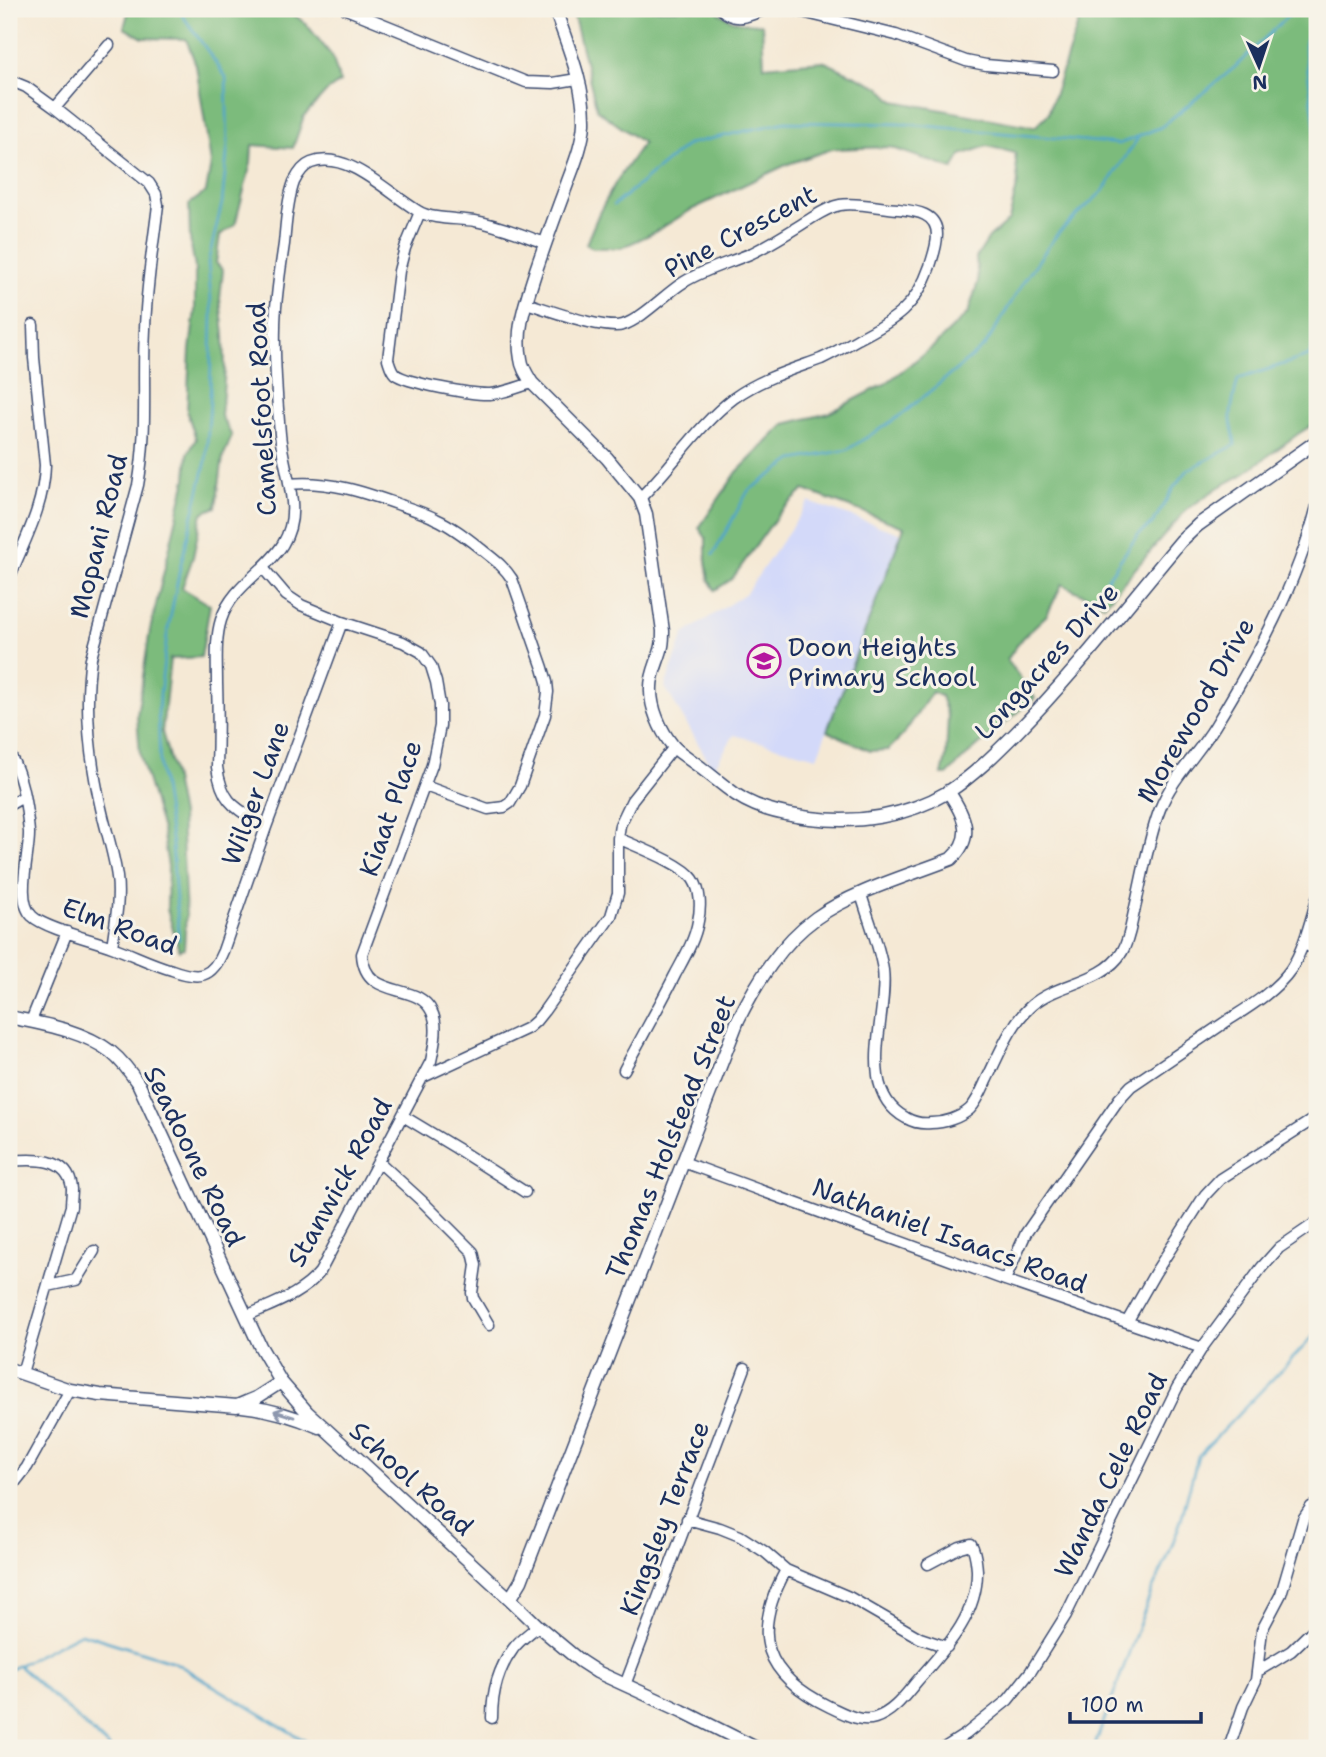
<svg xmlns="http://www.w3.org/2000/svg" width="1326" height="1757" viewBox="0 0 1326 1757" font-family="'Shantell Sans',sans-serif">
<rect width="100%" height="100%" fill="#f7f3e8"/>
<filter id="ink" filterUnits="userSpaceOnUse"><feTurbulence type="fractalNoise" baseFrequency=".0143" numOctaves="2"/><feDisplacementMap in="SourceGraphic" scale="14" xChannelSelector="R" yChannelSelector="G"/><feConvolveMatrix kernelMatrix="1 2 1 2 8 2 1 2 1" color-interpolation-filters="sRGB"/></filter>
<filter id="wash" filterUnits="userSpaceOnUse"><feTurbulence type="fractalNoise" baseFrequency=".00686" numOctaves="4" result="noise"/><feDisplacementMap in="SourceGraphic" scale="28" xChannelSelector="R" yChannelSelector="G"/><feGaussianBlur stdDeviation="1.57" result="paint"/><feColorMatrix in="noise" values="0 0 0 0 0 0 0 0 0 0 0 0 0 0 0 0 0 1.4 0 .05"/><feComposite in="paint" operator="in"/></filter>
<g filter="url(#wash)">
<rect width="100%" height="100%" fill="#f5e9d5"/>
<path fill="#d3d9f9" d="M809 502 902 534 817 757 734 735 713 769 665 687 684 634 746 593Z"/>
<path fill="#7cbb7c" stroke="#4c756d" stroke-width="2" d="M129 9H287L307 25 332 56 340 82 326 92 304 116 293 148 252 145 251 163 235 225 220 235 216 263 223 270 220 299 224 334 225 369 221 416 232 436 223 457 216 507 202 513 193 557 182 588 210 605 201 657 170 659 162 732 171 764 181 815 186 916 184 948 179 950 167 909 168 866 162 830 140 755 137 715 150 630 186 479 188 453 196 439 187 412 190 350 195 310V268L190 239 189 204 206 192 211 163 196 65 186 39 143 38 124 28Z
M572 9H715C730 23 742 23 762 24L764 66 823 61 880 87 894 101 1035 127 1048 114 1083 9H1317V422L1298 434 1242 475 1219 487 1186 510 1104 605 1062 584 1047 615 1022 638 1007 660 1035 698 965 757 947 775H942L946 757 948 717 941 696 932 692 903 735 888 750 870 751 827 731 904 527 804 490 780 512 732 579 715 590 709 580 706 561V538L699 528 737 472 785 424 829 413 885 384 934 346 968 313 978 282 976 258 989 238 1009 220 1018 182 1015 153 987 146 961 155 953 169 890 147 832 149 788 164 691 210 653 233 621 248H593L586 244 599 213 616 182 643 143 597 110Z"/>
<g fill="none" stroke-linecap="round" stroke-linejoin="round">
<path stroke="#4fa5cb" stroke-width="2.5" d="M178 9 226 77 228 144 222 203 208 262 212 313 210 401 206 461 180 568 167 635 158 711 160 768 172 845 179 940
M1311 9 1305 49 1317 140
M614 205 688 144 785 122 906 124 1119 144 1161 127 1234 68 1295 9
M713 555 748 491 793 460 847 450 900 416 985 346 1026 278 1058 233 1103 191 1138 138
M1096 595 1137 536 1153 523 1174 487 1188 470 1235 445C1235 437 1232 429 1231 421 1230 407 1235 393 1238 379L1309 356 1316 342 1317 195
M19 1666 110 1748
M9 1670 81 1633 174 1662 317 1748
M1095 1748V1745L1152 1590 1167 1559 1181 1520 1198 1456 1317 1333"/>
</g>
</g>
<g filter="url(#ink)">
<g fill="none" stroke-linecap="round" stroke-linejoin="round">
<defs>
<path id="minor" d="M346 9 526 82 553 83 577 79
M721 9C738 25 749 14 768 9
M790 9 896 35 966 61 986 65 1053 71
M9 80 26 87 55 108 149 183 156 194 158 205C153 246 146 288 145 329 142 383 148 431 138 485L91 658C84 707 90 760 101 808 106 831 114 854 117 877 120 900 115 924 112 947
M55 108 109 45
M420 212 405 248 399 271 388 359C390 365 391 370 395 374 406 383 474 395 490 394 504 393 518 387 532 383
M526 303C547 309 604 331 623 325 642 319 666 293 684 282 705 269 729 263 752 253 771 244 789 232 807 221 817 215 828 207 840 205 857 202 881 208 898 209 916 211 937 213 937 235 937 246 933 256 930 266 916 307 895 320 858 339 846 346 834 353 821 359 791 370 760 379 734 398 697 426 673 466 640 498
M289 484C328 480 364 492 400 505 412 509 425 513 436 519 452 526 467 538 481 549 493 559 504 566 512 579L543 668 547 682 548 692 545 715 520 786 510 803 504 807 488 809 425 786
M9 579C24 541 44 507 45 465L34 358 33 325
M9 754C22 773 27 809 29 832 30 853 15 900 32 916 44 928 93 940 112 947 132 954 151 964 172 970 199 980 212 978 223 951L266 827 342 622
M9 805 23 797
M266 827C237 808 222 805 217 767 218 739 218 711 217 683 217 662 215 639 221 620 237 571 297 564 292 502 290 479 282 457 280 434 277 399 274 363 275 328 275 300 280 272 284 244 286 224 287 201 294 182 298 174 303 166 311 163 347 149 389 194 418 211 433 220 457 218 475 221 499 225 522 235 545 243
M618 838C637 847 682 863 693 879 701 891 701 908 698 921 695 940 684 958 675 975 659 1007 641 1038 624 1070
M861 894C868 919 879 944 883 970 889 1015 854 1090 906 1118 913 1122 923 1124 931 1123 944 1123 960 1118 970 1109 977 1102 982 1090 986 1081 999 1055 1010 1024 1032 1005 1059 982 1103 983 1122 952 1129 941 1131 925 1134 912 1142 880 1148 839 1160 809 1172 778 1198 754 1215 726 1257 657 1297 584 1317 506
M1303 944 1317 949
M31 1021 67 932
M423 1077 528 1028 536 1021 544 1011 611 916 618 893V838L620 825 632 800 674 747
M403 1116 456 1148 525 1192
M9 1161C33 1159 69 1156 72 1189 72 1194 71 1200 71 1206L22 1373
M378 1161 424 1203 473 1252 476 1265 472 1293 473 1298 489 1325
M683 1162 1005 1280 1202 1348
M1005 1280 1026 1233 1119 1099 1131 1086C1162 1065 1193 1044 1224 1023 1247 1008 1275 992 1291 969 1304 949 1310 922 1317 899
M48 1286 76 1280 94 1251
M246 1316C272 1304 302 1295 320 1272L431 1061C434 1046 439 1026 432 1012 418 980 365 1002 362 954L432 765 440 726V705L436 682 431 666 421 652 403 642 342 622 301 605 286 595 263 568
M1127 1322 1155 1273 1205 1195 1220 1179 1317 1117
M9 1490 27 1467 70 1390
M687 1519 720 1528 740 1536 765 1552 786 1570 849 1597 920 1638 947 1647
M786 1570C750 1635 764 1675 830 1707 843 1713 860 1723 875 1718 894 1712 906 1694 918 1680 946 1648 978 1615 977 1570 976 1561 976 1552 971 1544L960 1547 928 1564
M1258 1671 1291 1651 1317 1626
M625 1685 745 1368
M492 1718C492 1694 498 1669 513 1649 519 1640 530 1633 538 1626
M944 1748 966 1734 1008 1700 1031 1671 1066 1615 1177 1388 1202 1348 1262 1267 1279 1248 1317 1222
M1229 1748 1243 1707 1256 1680 1262 1630 1281 1594 1303 1519 1311 1507 1317 1505"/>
<path id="tertiary" d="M555 9C567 44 585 85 584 123 583 144 574 165 567 184 556 213 546 241 536 270 527 299 515 328 521 359 522 368 527 375 532 383L607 458 640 498 646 514 663 631C663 636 663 641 662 646 659 660 651 673 651 687 650 707 660 730 673 746 677 751 684 755 689 759 702 768 714 778 727 788 751 808 780 814 810 818 857 824 906 817 948 792 973 776 995 754 1016 733 1075 673 1127 605 1181 541L1198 525 1317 441
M9 1017C43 1024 82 1030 111 1052 122 1061 131 1073 139 1085L260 1346 281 1382
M9 1369 70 1390 100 1395 237 1406 256 1398 281 1382 307 1412 329 1432 510 1599 538 1626 580 1661 597 1672 682 1711 756 1748
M242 1406C270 1409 294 1416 319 1427
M510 1599 521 1581 738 1020C757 982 781 943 816 918 854 891 908 876 951 859 975 837 965 816 948 791"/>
</defs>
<use href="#minor" stroke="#3c4b70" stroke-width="13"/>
<use href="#tertiary" stroke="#3c4b70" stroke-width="15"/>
<use href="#minor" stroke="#fff" stroke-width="10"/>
<use href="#tertiary" stroke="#fff" stroke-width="12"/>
</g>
<defs><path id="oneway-shaft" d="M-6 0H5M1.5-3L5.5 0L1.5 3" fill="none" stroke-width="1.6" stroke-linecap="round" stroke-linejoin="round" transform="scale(1.75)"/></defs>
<use stroke="#8d97ae" href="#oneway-shaft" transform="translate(284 1414) rotate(-163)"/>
</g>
<defs>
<symbol id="school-ring" viewBox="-11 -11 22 22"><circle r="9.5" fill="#f7f3e8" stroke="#b5179e" stroke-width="1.5"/><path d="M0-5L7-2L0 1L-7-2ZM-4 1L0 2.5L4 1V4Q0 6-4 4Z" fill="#b5179e"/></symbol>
</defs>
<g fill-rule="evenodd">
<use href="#school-ring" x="745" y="642" width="38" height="38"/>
</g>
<g text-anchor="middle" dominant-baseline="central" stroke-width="6" stroke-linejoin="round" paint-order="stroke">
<g font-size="26" fill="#1b2f5e" stroke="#f7f3e8">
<text transform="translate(740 231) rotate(-28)">Pine Crescent</text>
<text transform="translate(261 409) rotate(-93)">Camelsfoot Road</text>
<text transform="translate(98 536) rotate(-76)">Mopani Road</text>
<text transform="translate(1046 661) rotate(-48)">Longacres Drive</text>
<text transform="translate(1195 710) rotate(-60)">Morewood Drive</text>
<text transform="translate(255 793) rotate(-70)">Wilger Lane</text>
<text transform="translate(390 808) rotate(-71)">Kiaat Place</text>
<text transform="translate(120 926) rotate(20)">Elm Road</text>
<text transform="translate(670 1137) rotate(-68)">Thomas Holstead Street</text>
<text transform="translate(195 1156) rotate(64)">Seadoone Road</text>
<text transform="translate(339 1182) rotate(-61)">Stanwick Road</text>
<text transform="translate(950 1235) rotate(20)">Nathaniel Isaacs Road</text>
<text transform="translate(1110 1475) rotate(-64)">Wanda Cele Road</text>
<text transform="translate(412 1478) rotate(42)">School Road</text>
<text transform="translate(664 1518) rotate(-69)">Kingsley Terrace</text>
</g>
<g font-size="26" fill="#1b2f5e" stroke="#f7f3e8" text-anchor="start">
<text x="788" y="646">Doon Heights<tspan x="788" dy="30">Primary School</tspan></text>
</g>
</g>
<rect width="1326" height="1757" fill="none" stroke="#f7f3e8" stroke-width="35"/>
<g transform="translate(1259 66) rotate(177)" stroke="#f7f3e8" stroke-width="5" paint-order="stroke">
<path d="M0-5L12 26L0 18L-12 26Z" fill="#1b2f5e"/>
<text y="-10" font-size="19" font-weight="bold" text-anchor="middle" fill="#1b2f5e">N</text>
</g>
<path d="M1070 1712v10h131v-10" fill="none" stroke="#1b2f5e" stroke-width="3.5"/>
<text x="1081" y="1712" font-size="21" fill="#1b2f5e" stroke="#f7f3e8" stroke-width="5" paint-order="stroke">100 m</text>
</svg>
